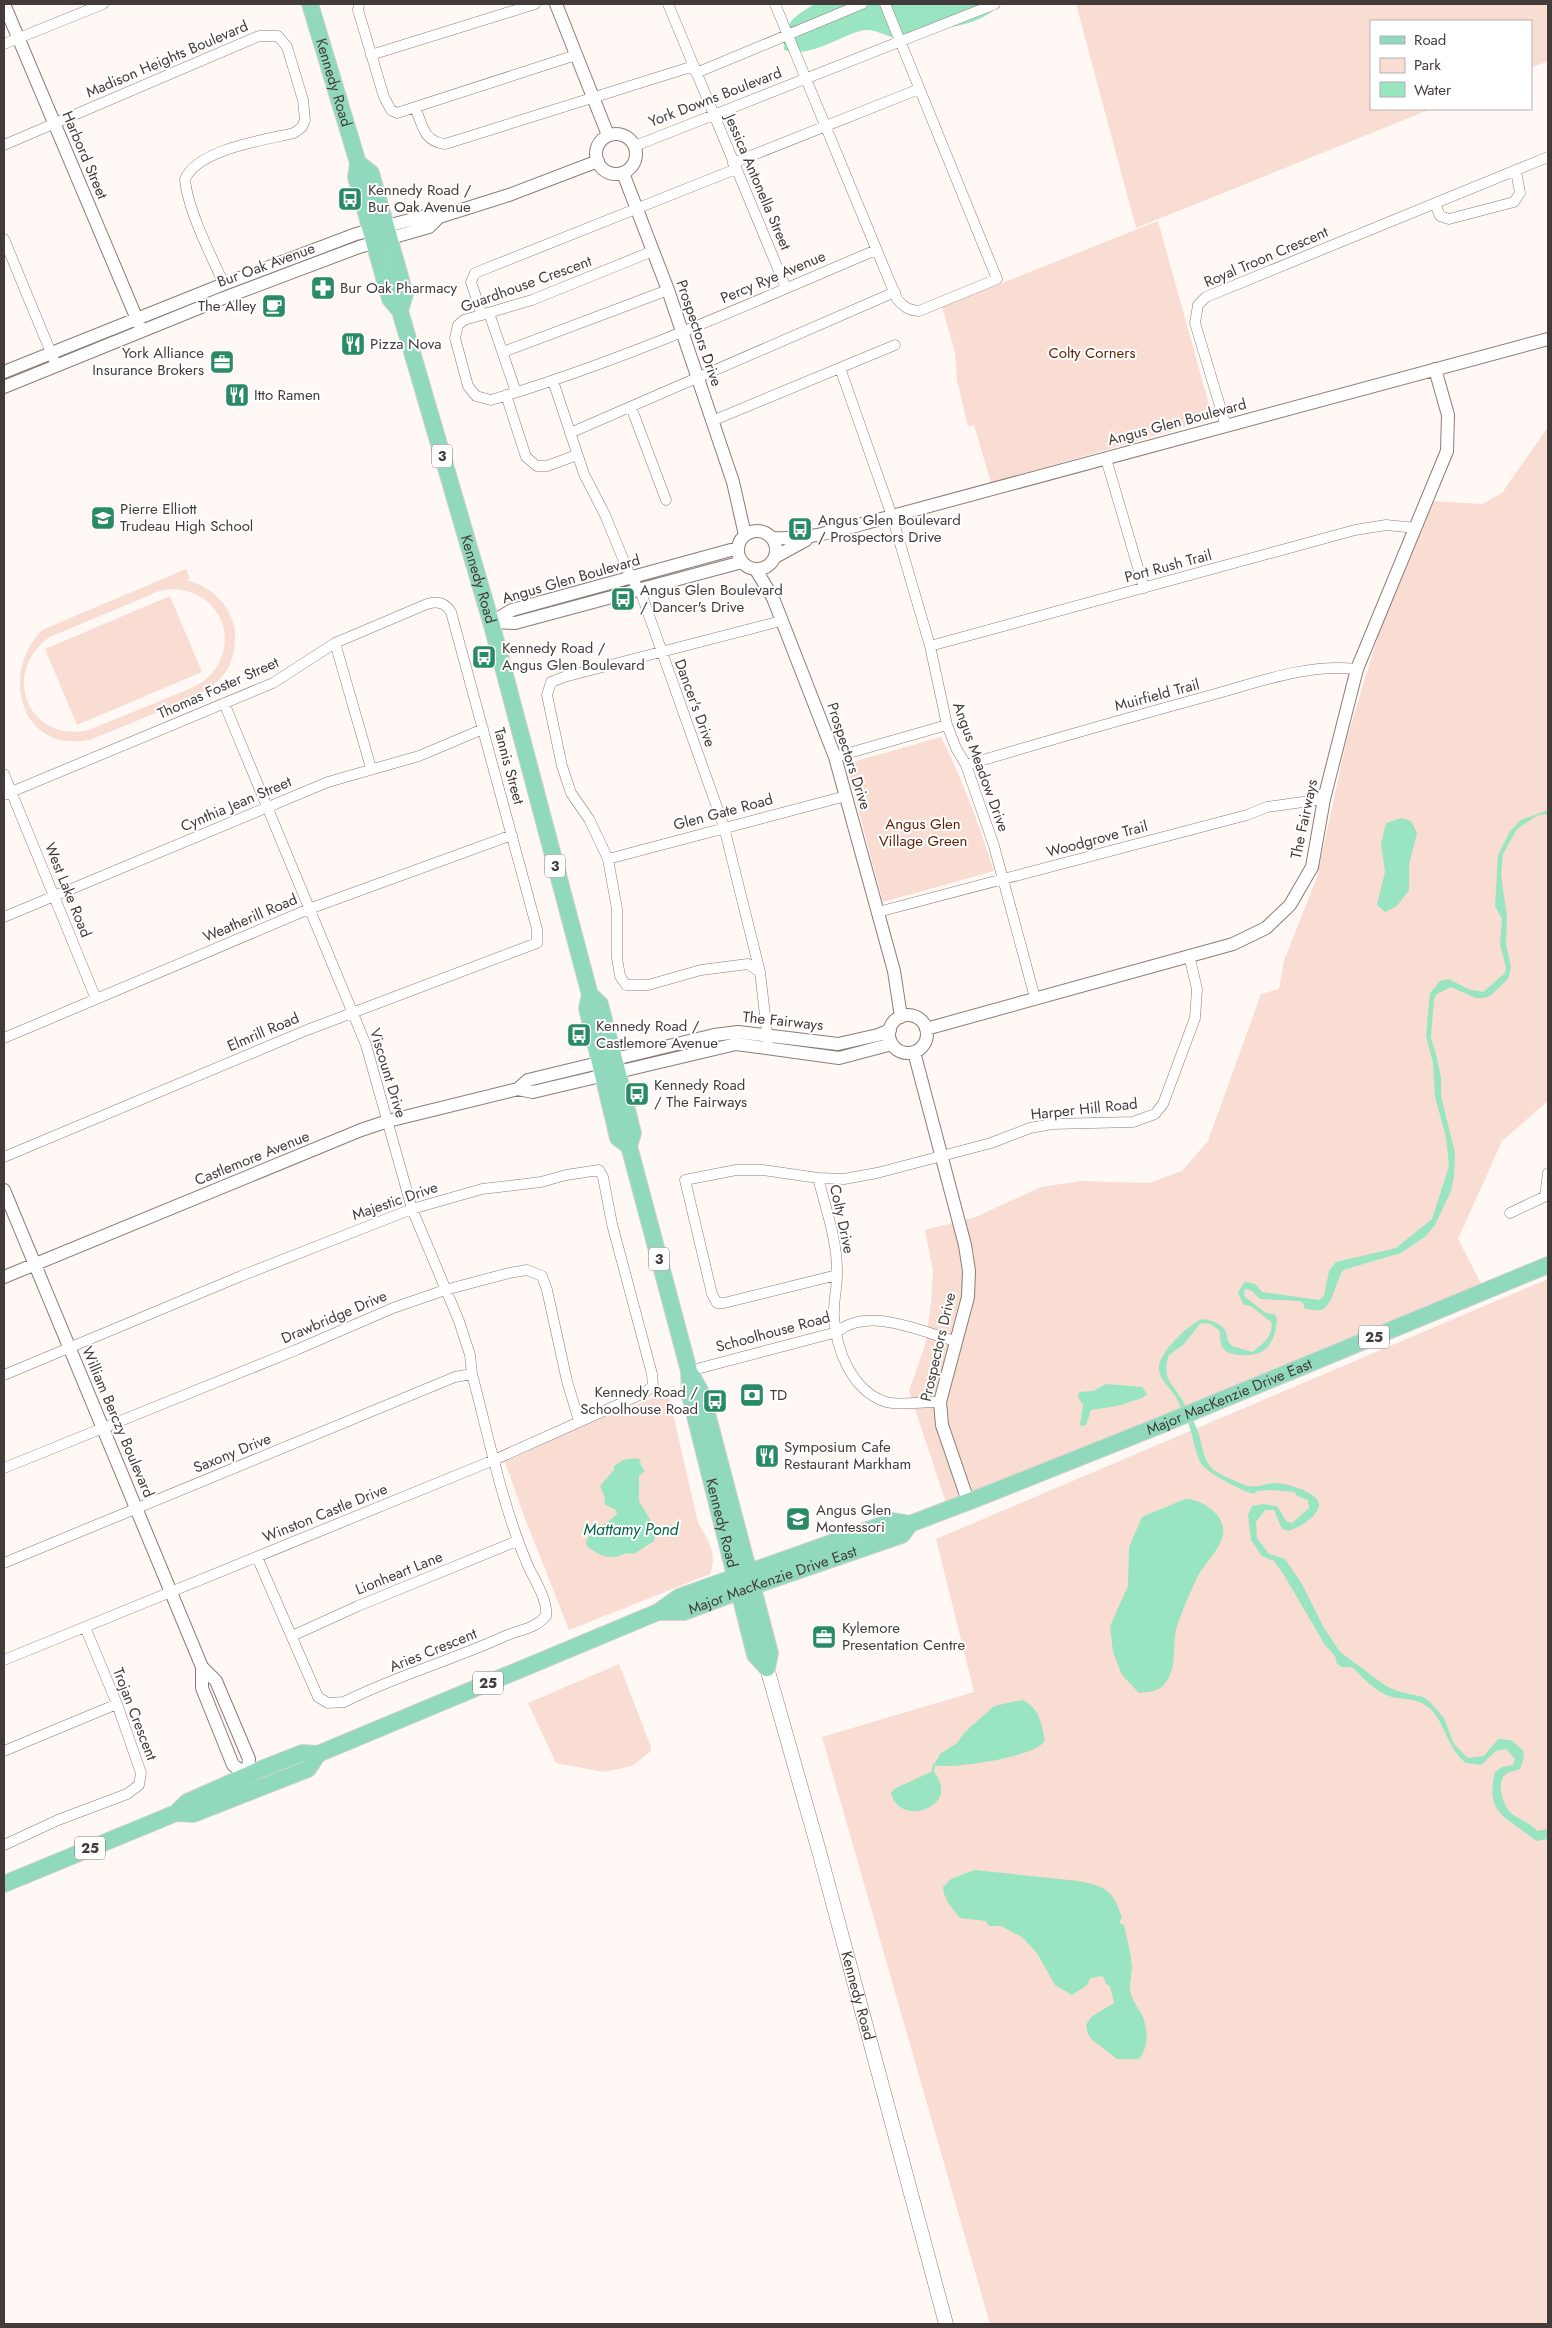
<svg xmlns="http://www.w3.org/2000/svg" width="1552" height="2328" viewBox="0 0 1552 2328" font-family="Jost,sans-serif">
<rect width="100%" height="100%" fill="#fff8f5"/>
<path fill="#f9ddd2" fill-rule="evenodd" d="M1076 4H1548V61L1531 68V21H1371V109H1431L1136 228Z
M1158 221 1213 419 991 483 974 425 968 426 957 380 955 353 942 307Z
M1548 427V1101L1502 1141 1458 1239 1489 1299 949 1512 909 1391 925 1345 931 1303 933 1271 925 1230 976 1217 1041 1187 1081 1181 1149 1183 1182 1171 1208 1141 1261 994 1279 989 1284 961 1317 877 1347 738 1382 623 1432 501 1482 504 1502 493Z
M186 569 190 578 187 580C209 587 225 599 233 622 236 631 235 639 234 648 230 688 188 700 156 713 134 722 112 731 89 740 19 753 0 672 42 630ZM174 589C195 591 210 599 220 618 231 640 222 669 202 682 192 689 178 693 167 698 141 709 115 719 89 730 27 744 0 671 50 637L159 591Z
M170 596 202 672 77 725 45 649Z
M941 737C963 780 979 825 994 871L883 902 846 764Z
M1548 1279V2324H990L822 1737 974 1692 936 1539Z
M668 1392 698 1523C708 1540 718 1554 710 1574L569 1630 524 1516 505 1462 580 1427Z
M619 1664 651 1747V1751L632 1766 604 1772 556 1763 528 1703Z"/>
<path fill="#99e5c1" d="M815 4H1000C982 25 950 27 924 32 916 34 906 38 897 38 885 37 874 27 860 31 836 38 810 58 784 50 782 24 794 16 815 4Z
M1548 810V814L1538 815 1517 829 1503 854 1501 875 1507 917 1506 944 1511 967 1508 979 1490 996 1483 998H1476L1451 987 1437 994 1434 999 1431 1038 1437 1058 1441 1078V1096L1455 1153 1454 1176 1451 1191 1435 1225 1426 1236 1401 1253 1343 1270C1337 1279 1332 1307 1321 1310 1317 1311 1309 1309 1305 1309L1303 1303 1299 1301 1260 1299 1252 1291 1245 1289 1244 1296 1266 1313 1274 1314 1277 1318C1276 1342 1266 1358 1240 1355 1234 1354 1227 1354 1223 1348 1219 1343 1221 1335 1219 1330L1210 1324 1201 1323 1183 1345 1169 1355C1160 1381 1175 1384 1185 1405 1189 1413 1194 1421 1197 1429 1203 1444 1202 1463 1217 1472 1221 1475 1244 1485 1248 1486 1259 1488 1268 1482 1278 1483 1288 1484 1326 1494 1318 1509 1313 1520 1300 1526 1289 1531L1282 1529 1274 1510H1265L1256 1522 1257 1538 1269 1554 1285 1559 1302 1584 1323 1626 1340 1652 1386 1686 1397 1691 1423 1697 1429 1701 1444 1718 1454 1744 1468 1758 1484 1756 1498 1739 1511 1740 1523 1750 1524 1757 1520 1769C1515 1771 1508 1772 1505 1775 1496 1783 1503 1806 1511 1813 1519 1820 1530 1822 1537 1831L1548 1829V1839L1536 1841C1509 1817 1484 1816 1495 1772L1502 1767 1513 1765 1515 1759 1506 1749 1496 1751 1481 1765 1466 1763C1445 1746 1445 1720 1428 1707 1416 1698 1405 1700 1392 1697 1377 1693 1363 1678 1352 1667H1342L1337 1664 1335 1656 1325 1645 1284 1575 1274 1561 1262 1556 1251 1540 1248 1515 1252 1506 1263 1504 1277 1506 1286 1521 1292 1523 1309 1508 1308 1500 1297 1496 1294 1492 1272 1490 1257 1491 1254 1494C1242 1491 1213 1476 1204 1467 1195 1458 1193 1433 1187 1420 1182 1411 1179 1401 1173 1393 1167 1384 1158 1378 1159 1366 1161 1351 1188 1325 1202 1319 1216 1321 1227 1325 1228 1341L1232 1346 1252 1352C1263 1344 1274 1336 1271 1322L1252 1307 1243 1304 1238 1293 1243 1284 1246 1282 1255 1284 1262 1292 1319 1300 1324 1296 1329 1271 1336 1262 1396 1248 1432 1219 1449 1166 1446 1137 1435 1097 1433 1063 1426 1036 1430 993 1440 981 1449 979 1468 989 1483 992 1505 973 1506 968 1500 944 1502 919 1495 906 1498 855 1510 831 1521 820Z
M1401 818 1411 821 1417 833 1409 865V890L1397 906 1385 912 1377 905 1385 872 1381 844 1386 823Z
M1106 1384 1142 1387 1147 1394 1142 1398 1117 1406 1091 1410 1086 1425 1083 1426 1080 1425 1083 1405 1078 1397 1079 1392 1093 1391Z
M636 1458 641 1460 640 1464 645 1471 639 1476V1501L657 1531 654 1541 634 1554C625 1551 621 1557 613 1557 604 1558 592 1551 586 1545 586 1531 607 1525 617 1514L616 1510 604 1504 605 1498 600 1486 614 1470V1466L623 1460Z
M1185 1499C1202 1499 1226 1515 1223 1534 1221 1548 1206 1562 1199 1574 1191 1589 1184 1607 1178 1623 1171 1641 1178 1663 1168 1679 1160 1693 1151 1691 1139 1693L1122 1675 1113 1652 1110 1626 1128 1586 1129 1547 1142 1517Z
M1022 1700C1040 1708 1041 1723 1045 1740 1041 1756 949 1770 934 1765L940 1754 957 1743 965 1732 994 1706Z
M933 1771C964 1806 899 1829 891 1793L894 1789Z
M974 1870 1079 1881C1107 1887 1112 1890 1122 1917L1119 1923 1124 1925C1127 1939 1131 1953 1132 1967 1132 1976 1128 1987 1131 1994 1133 2002 1139 2008 1142 2015 1148 2028 1149 2048 1139 2059H1117L1091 2039 1088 2034 1086 2025 1091 2017 1114 2003 1110 1986 1106 1984 1103 1976 1091 1978 1086 1986 1072 1995 1055 1985 1037 1953 1022 1937 1001 1926H989L986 1921 960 1918C953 1910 943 1898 943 1887L951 1879Z"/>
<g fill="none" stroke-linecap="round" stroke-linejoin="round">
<path stroke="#99e5c1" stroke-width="2.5" d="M933 1771 934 1765"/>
<defs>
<path id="minor" d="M359 4 358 10 384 97 391 110 397 113 576 55
M668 4 786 288
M775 4 897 299C904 307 908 310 919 311L997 279 885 4
M4 44 103 4
M371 55 535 4
M696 73 862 4
M415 107C423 126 423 141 445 144L694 66
M4 145 259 36H278L287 47 303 100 305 120 302 127 294 133C265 140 198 149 185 179 187 208 211 256 224 284
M635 146 995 4
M733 163 919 89
M1435 203 1440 216 1449 219 1514 202 1520 193 1516 171
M4 239 54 360
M653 251 532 300 464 320 458 325 455 338 468 386 476 396 491 400C623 361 749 304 876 250
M489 313 516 392
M482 315 471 282 475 273 736 169
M503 352 668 290
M840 368 892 516 930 646 947 725 956 748 966 765 994 846 1035 998
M553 381 584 474 605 515 631 578 640 590 724 827 760 972 768 1041
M506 395 526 457 537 466H547L577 455
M631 407 666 500
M712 421 895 345
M1226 426 1195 323 1198 305 1206 297 1548 157
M570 433 895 292
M1106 459 1144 588
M335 643 371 768
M930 646 1355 530 1386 525 1416 528
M224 703 366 1045 412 1209 459 1321 470 1355 472 1374C489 1438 502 1505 528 1566 535 1581 548 1600 546 1616 535 1629 519 1630 505 1636 453 1660 395 1676 344 1702L328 1703 318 1697 257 1557
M835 757 947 725
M966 765C1047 741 1127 718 1208 696 1256 683 1307 663 1357 669
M4 774 96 999
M4 795 273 683 335 643 427 604C437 601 445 602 451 612L537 929V943L307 1030 4 1157
M608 859 846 796
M878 912 1247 815 1267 807 1324 799
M4 917 328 782 419 756 483 729
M760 972 748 964 701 970 648 985H626L620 976 617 958V909L608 859 589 819 571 793 562 766 547 695 551 682 564 677 781 621
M4 1038 309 909 512 835
M818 1178C826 1209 838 1243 837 1275 837 1289 833 1302 834 1317 836 1350 852 1391 886 1402 902 1406 924 1401 940 1402
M1545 1196 1548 1173
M1510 1213 1548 1195
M837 1275 724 1303H717L712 1294 685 1180 736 1170H763L818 1178 844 1179 877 1173 991 1143 1030 1128 1052 1124 1133 1122 1155 1114 1163 1104 1195 1018 1197 989 1189 955
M689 1371 837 1332C868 1306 920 1331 955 1341
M4 1375 241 1276 412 1209 482 1189 541 1182 566 1175 599 1170 603 1177 612 1224 652 1374 653 1386 644 1393 494 1460 4 1660
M4 1468 296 1350 393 1308 445 1290 509 1273 527 1270 542 1276 547 1290 567 1381 579 1421
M4 1563 455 1377 472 1374
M292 1636 358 1606 517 1541
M4 1751 117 1704
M4 1845 58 1820 127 1794 139 1785 141 1773 117 1704 85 1627"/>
<path id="tertiary" d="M4 4 139 324
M556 4 608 135
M596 154a20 20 0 1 1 40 0a20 20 0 1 1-40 0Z
M623 173 668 290 733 482 745 535
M4 372 224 284 356 234 425 216 439 217 509 195 598 161
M4 387 221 299 359 247 429 227 439 217
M738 550a19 19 0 1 1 38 0a19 19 0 1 1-38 0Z
M772 538C813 540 846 528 885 518L1548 339
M775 557 806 540
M756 570 773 598 835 757 894 971 901 1017
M491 622 515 623 742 562
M492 622 512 610 738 548
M889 1034a19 19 0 1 1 38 0a19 19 0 1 1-38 0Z
M926 1029 1233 944 1266 928 1290 905 1312 867 1324 799 1357 669 1447 451 1448 415 1435 369
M914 1052 965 1245 969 1271 968 1297 940 1402 942 1425 968 1501
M518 1089 528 1080 714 1035 738 1032 838 1044 878 1035 890 1030
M4 1190 202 1667V1688L233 1765 247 1775 249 1759 216 1681 202 1667
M4 1277 361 1130 388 1121 518 1089 533 1092 736 1044 839 1058 892 1044"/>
<g id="secondary">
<path id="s1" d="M767 1668 819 1851 946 2324"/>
</g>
<g id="primary">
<path id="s2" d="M310 4 358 163 356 177 390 299 400 311 491 622 590 995 587 1008 618 1138 629 1146"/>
<path d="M358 163 371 173 405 294 400 311"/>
<path id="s3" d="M590 995 600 1004 633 1133 629 1146 689 1371 690 1396 755 1655 767 1668"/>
<path d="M692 1376 702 1394 770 1653 767 1668"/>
<path id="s4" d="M658 1612H684L753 1586 902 1535 910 1524"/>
<path d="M176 1813 193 1814 308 1769 318 1754"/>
<path id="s5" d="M4 1884 176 1813 187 1802 264 1768 302 1753 318 1754 658 1612 679 1597 893 1521 910 1524 983 1496 1161 1425 1548 1265"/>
</g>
</defs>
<use href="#minor" stroke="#8b7c76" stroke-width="11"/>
<use href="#tertiary" stroke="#8b7c76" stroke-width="14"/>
<use href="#secondary" stroke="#8b7c76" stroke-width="15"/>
<use href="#primary" stroke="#d5d4d3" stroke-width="18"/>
<use href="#minor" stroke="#fff" stroke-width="10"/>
<use href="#tertiary" stroke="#fff" stroke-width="12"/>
<use href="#secondary" stroke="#fff" stroke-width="14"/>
<use href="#primary" stroke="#91d9bc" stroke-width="16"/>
</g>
<defs>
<symbol id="bus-square" viewBox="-11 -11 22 22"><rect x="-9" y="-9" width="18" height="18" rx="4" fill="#288b66" stroke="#fff"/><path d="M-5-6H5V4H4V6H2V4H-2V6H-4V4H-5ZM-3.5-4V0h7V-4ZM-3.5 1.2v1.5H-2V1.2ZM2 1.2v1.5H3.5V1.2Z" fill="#fff"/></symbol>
<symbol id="pharmacy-square" viewBox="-11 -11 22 22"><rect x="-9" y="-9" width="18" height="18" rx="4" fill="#288b66" stroke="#fff"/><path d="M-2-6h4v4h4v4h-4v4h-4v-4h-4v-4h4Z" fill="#fff"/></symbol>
<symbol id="cafe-square" viewBox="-11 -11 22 22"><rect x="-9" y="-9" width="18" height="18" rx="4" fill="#288b66" stroke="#fff"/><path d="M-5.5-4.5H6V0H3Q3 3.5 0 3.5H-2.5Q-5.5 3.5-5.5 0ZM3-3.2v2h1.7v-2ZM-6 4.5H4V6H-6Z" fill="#fff"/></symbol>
<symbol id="restaurant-square" viewBox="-11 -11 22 22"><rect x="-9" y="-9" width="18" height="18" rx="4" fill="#288b66" stroke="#fff"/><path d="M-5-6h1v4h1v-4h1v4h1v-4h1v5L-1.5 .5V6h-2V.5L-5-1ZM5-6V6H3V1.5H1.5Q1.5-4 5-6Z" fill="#fff"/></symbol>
<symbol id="office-square" viewBox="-11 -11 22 22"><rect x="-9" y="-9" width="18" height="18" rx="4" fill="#288b66" stroke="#fff"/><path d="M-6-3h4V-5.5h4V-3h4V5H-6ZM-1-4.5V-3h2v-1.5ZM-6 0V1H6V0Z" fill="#fff"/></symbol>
<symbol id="school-square" viewBox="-11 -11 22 22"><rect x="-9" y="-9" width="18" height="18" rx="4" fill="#288b66" stroke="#fff"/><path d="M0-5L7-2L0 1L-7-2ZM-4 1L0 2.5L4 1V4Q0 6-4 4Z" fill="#fff"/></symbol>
<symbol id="bank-square" viewBox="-11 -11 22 22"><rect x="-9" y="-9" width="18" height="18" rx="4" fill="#288b66" stroke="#fff"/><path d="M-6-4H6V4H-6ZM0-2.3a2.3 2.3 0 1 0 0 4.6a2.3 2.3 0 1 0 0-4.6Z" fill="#fff"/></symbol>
</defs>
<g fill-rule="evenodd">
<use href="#bus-square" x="336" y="185" width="28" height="28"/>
<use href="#pharmacy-square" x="309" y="274" width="28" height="28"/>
<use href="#cafe-square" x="260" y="292" width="28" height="28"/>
<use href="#restaurant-square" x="339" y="330" width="28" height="28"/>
<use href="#office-square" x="208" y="348" width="28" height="28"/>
<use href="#restaurant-square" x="223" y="381" width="28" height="28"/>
<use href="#school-square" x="89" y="504" width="28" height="28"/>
<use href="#bus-square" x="786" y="515" width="28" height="28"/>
<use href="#bus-square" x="609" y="585" width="28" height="28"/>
<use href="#bus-square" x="470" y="643" width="28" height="28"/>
<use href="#bus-square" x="565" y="1021" width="28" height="28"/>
<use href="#bus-square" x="623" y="1080" width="28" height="28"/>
<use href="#bank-square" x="738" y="1381" width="28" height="28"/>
<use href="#bus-square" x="701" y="1387" width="28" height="28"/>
<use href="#restaurant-square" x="753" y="1442" width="28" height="28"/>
<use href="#school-square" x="784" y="1505" width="28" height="28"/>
<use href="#office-square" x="810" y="1623" width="28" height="28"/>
</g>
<g text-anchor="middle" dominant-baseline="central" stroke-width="4" stroke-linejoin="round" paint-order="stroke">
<g fill="#fff" stroke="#7b7674" stroke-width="1">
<rect x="432" y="444.5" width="20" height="23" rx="4"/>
<rect x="545" y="854.5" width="20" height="23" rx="4"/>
<rect x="649" y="1247.5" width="20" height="23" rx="4"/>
<rect x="1359" y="1325.5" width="30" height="23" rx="4"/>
<rect x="473" y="1671.5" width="30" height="23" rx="4"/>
<rect x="75" y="1836.5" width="30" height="23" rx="4"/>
</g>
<g font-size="14" font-weight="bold" fill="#423b39">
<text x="442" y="456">3</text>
<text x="555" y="866">3</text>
<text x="659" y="1259">3</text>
<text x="1374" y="1337">25</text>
<text x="488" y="1683">25</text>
<text x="90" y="1848">25</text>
</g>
<g font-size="15" fill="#423b39" stroke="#fff">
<text transform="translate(167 59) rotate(-23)">Madison Heights Boulevard</text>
<text stroke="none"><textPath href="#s2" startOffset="82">Kennedy Road</textPath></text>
<text transform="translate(715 97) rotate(-21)">York Downs Boulevard</text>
<text transform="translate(85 155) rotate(67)">Harbord Street</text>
<text transform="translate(758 182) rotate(67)">Jessica Antonella Street</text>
<text transform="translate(1266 257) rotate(-23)">Royal Troon Crescent</text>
<text transform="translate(266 265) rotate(-20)">Bur Oak Avenue</text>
<text transform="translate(773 277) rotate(-23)">Percy Rye Avenue</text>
<text transform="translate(526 284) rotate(-20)">Guardhouse Crescent</text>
<text transform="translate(699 333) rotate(71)">Prospectors Drive</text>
<text transform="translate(1177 422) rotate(-15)">Angus Glen Boulevard</text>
<text transform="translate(1168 566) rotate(-15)">Port Rush Trail</text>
<text stroke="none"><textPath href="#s2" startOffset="602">Kennedy Road</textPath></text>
<text transform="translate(571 579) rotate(-16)">Angus Glen Boulevard</text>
<text transform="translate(218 688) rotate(-24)">Thomas Foster Street</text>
<text transform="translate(1157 695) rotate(-15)">Muirfield Trail</text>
<text transform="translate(695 703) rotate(70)">Dancer's Drive</text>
<text transform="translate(849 756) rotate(72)">Prospectors Drive</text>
<text transform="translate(509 766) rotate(75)">Tannis Street</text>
<text transform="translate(981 767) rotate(70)">Angus Meadow Drive</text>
<text transform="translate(236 804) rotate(-23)">Cynthia Jean Street</text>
<text transform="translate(723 812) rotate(-15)">Glen Gate Road</text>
<text transform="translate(1304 819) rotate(-78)">The Fairways</text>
<text transform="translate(1097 839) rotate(-15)">Woodgrove Trail</text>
<text transform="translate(68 890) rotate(68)">West Lake Road</text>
<text transform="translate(250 918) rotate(-23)">Weatherill Road</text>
<text transform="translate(783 1021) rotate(6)">The Fairways</text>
<text transform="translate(263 1032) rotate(-23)">Elmrill Road</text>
<text transform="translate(388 1073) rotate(73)">Viscount Drive</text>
<text transform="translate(1084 1109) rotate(-6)">Harper Hill Road</text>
<text transform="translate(252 1158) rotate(-22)">Castlemore Avenue</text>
<text transform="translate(395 1201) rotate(-19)">Majestic Drive</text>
<text transform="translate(842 1219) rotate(78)">Colty Drive</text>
<text transform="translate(334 1317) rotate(-23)">Drawbridge Drive</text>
<text transform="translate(773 1332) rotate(-15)">Schoolhouse Road</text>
<text transform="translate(938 1347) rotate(-77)">Prospectors Drive</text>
<text stroke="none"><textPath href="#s5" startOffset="1325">Major MacKenzie Drive East</textPath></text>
<text transform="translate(118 1422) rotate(67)">William Berczy Boulevard</text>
<text transform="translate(232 1453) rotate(-22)">Saxony Drive</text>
<text transform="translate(325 1513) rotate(-22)">Winston Castle Drive</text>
<text stroke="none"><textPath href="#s3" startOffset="549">Kennedy Road</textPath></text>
<text transform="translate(399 1573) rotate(-22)">Lionheart Lane</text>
<text stroke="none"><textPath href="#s4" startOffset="120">Major MacKenzie Drive East</textPath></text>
<text transform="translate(433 1650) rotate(-22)">Aries Crescent</text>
<text transform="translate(135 1714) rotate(69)">Trojan Crescent</text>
<text stroke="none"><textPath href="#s1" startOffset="340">Kennedy Road</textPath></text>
</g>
<g font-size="15" fill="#423b39" stroke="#fff" text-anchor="start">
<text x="368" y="190">Kennedy Road /<tspan x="368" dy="17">Bur Oak Avenue</tspan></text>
<text x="340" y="288">Bur Oak Pharmacy</text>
<text x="256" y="306" text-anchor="end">The Alley</text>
<text x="370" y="344">Pizza Nova</text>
<text x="204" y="353" text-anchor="end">York Alliance<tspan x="204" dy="17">Insurance Brokers</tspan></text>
<text x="254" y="395">Itto Ramen</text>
<text x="120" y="509">Pierre Elliott<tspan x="120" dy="17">Trudeau High School</tspan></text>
<text x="818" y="520">Angus Glen Boulevard<tspan x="818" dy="17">/ Prospectors Drive</tspan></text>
<text x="640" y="590">Angus Glen Boulevard<tspan x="640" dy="17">/ Dancer's Drive</tspan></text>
<text x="502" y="648">Kennedy Road /<tspan x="502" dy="17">Angus Glen Boulevard</tspan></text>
<text x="596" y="1026">Kennedy Road /<tspan x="596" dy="17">Castlemore Avenue</tspan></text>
<text x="654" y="1085">Kennedy Road<tspan x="654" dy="17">/ The Fairways</tspan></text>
<text x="698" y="1392" text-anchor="end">Kennedy Road /<tspan x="698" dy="17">Schoolhouse Road</tspan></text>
<text x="770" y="1395">TD</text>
<text x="784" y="1447">Symposium Cafe<tspan x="784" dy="17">Restaurant Markham</tspan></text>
<text x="816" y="1510">Angus Glen<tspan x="816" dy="17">Montessori</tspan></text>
<text x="842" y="1628">Kylemore<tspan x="842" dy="17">Presentation Centre</tspan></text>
</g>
<g font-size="15" fill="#5c1f01" stroke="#fff">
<text x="1092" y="353">Colty Corners</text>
<text x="923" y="824">Angus Glen<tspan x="923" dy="17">Village Green</tspan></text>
</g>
<g font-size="16" font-style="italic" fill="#036647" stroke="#fff">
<text x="631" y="1529">Mattamy Pond</text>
</g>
</g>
<rect width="1552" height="2328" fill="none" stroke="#423b39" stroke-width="10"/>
<rect x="1370" y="20" width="162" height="90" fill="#ffffff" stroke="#b3b1b0"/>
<rect x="1380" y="36" width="25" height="8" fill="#91d9bc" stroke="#b3b1b0"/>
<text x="1414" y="45" font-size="15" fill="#423b39">Road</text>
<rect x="1380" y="58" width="25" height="15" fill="#f9ddd2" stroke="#b3b1b0"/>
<text x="1414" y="70" font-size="15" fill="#423b39">Park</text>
<rect x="1380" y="82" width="25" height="15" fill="#99e5c1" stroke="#b3b1b0"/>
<text x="1414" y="95" font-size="15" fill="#423b39">Water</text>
</svg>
